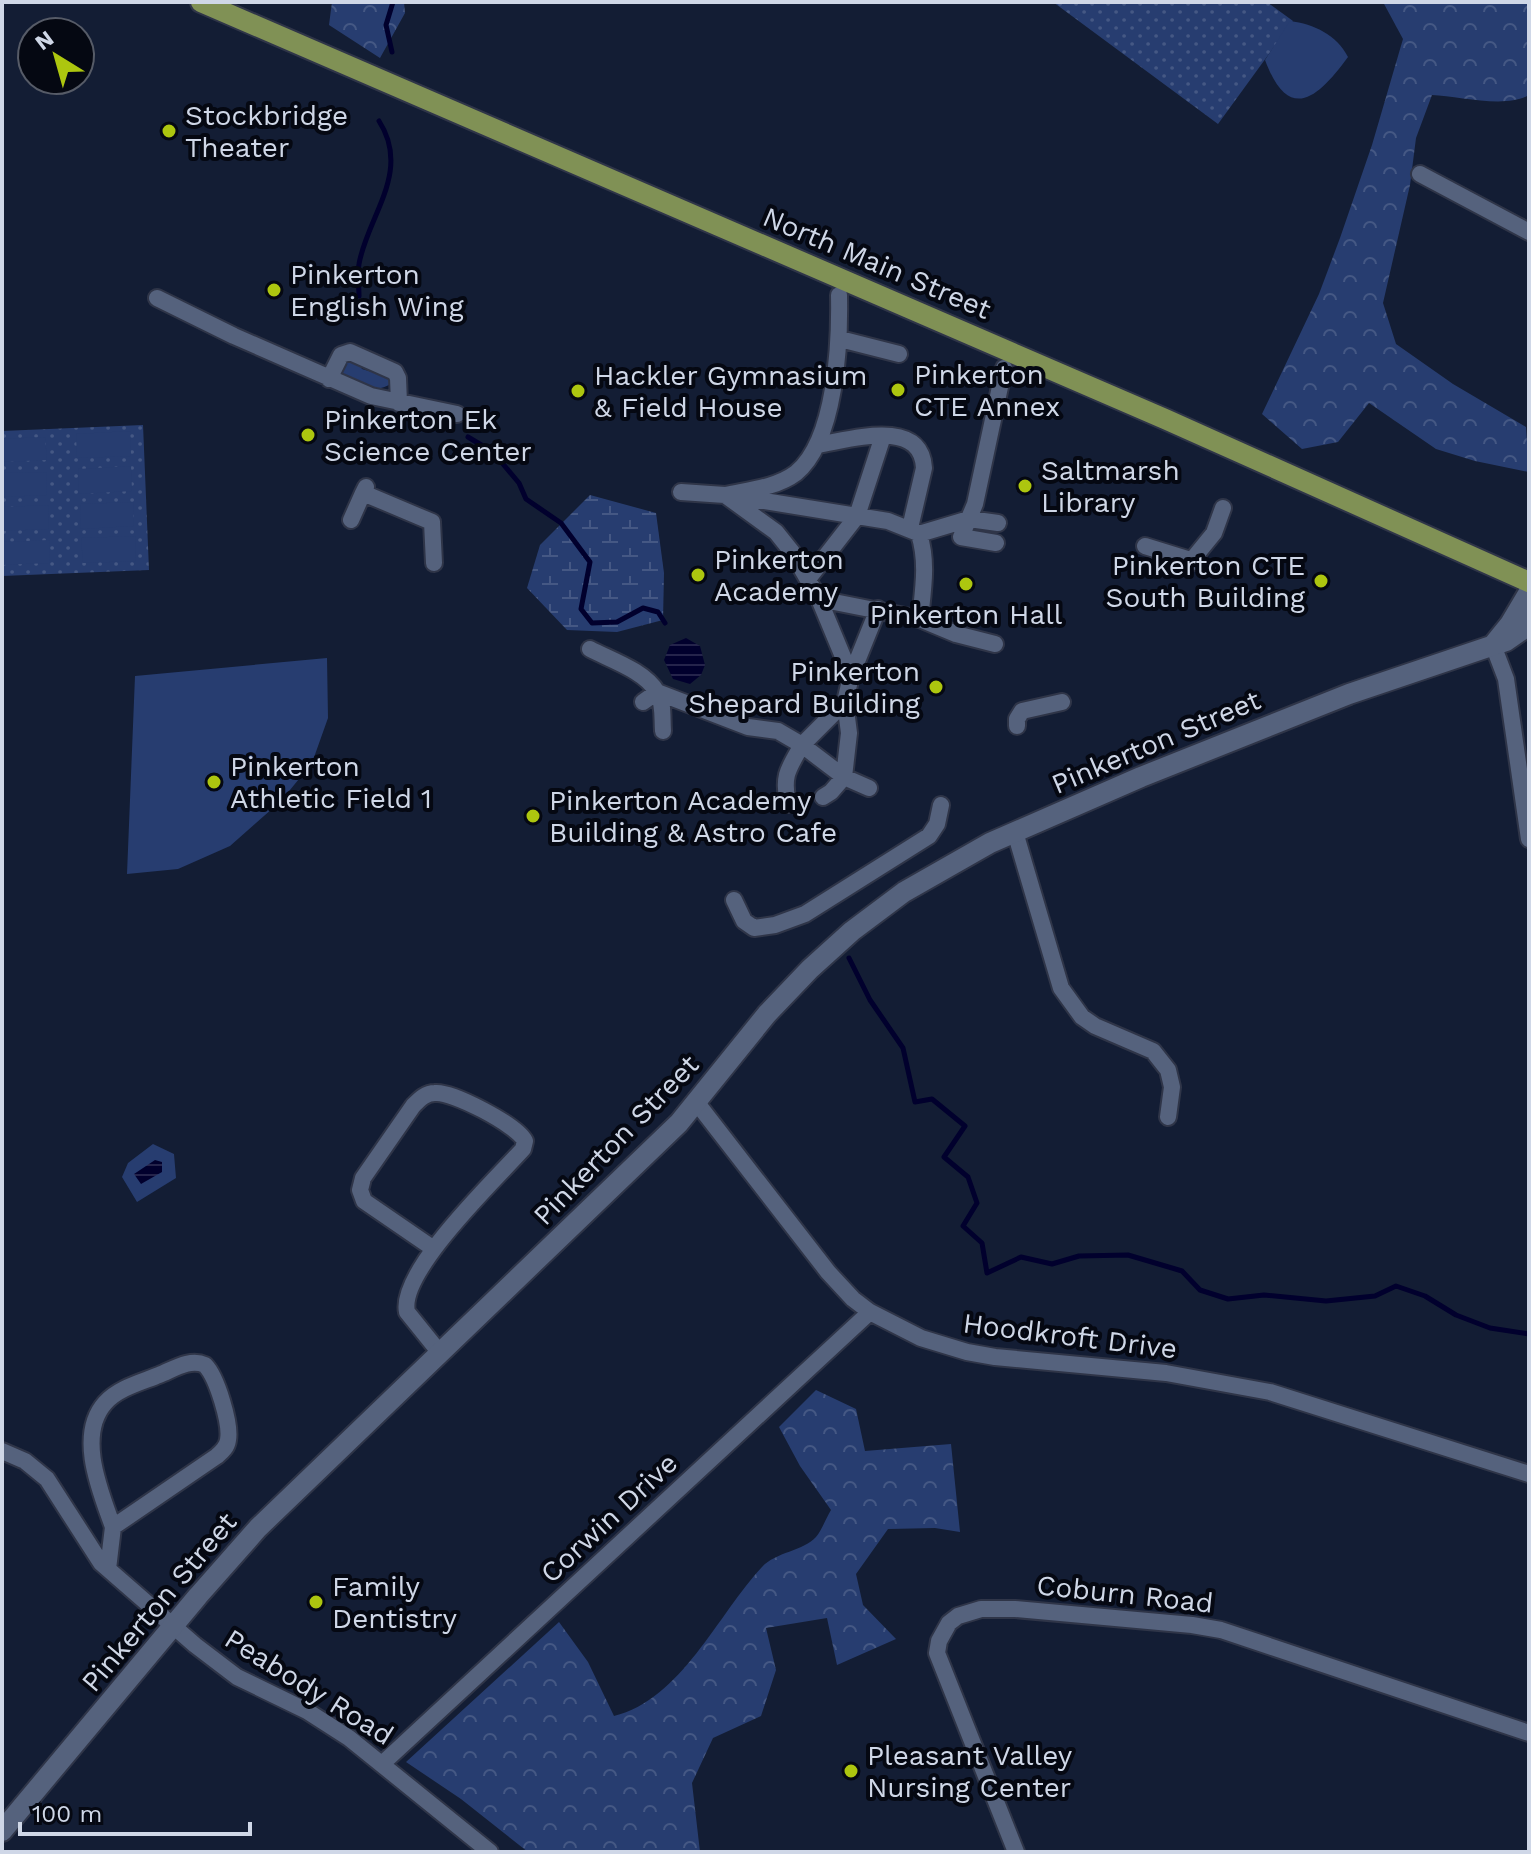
<svg xmlns="http://www.w3.org/2000/svg" width="1531" height="1854" viewBox="0 0 1531 1854" font-family="'Work Sans',sans-serif">
<defs>
<pattern id="grass-dots" width="8" height="8" patternUnits="userSpaceOnUse" patternTransform="scale(2)"><rect width="8" height="8" fill="#273d70"/><path d="M2 2h.1M6 6h.1" fill="none" stroke="#455884" stroke-width="1.8" stroke-linecap="round"/></pattern>
<pattern id="forest-crowns" width="20" height="18" patternUnits="userSpaceOnUse" patternTransform="scale(2)"><rect width="20" height="18" fill="#273d70"/><path d="M2 6a3 3 0 1 1 6 0M12 15a3 3 0 1 1 6 0" fill="none" stroke="#455884"/></pattern>
<pattern id="wetland-marsh" width="20" height="14" patternUnits="userSpaceOnUse" patternTransform="scale(2)"><rect width="20" height="14" fill="#273d70"/><path d="M1 5h8M5 5V1M11 12h8M15 12V8" fill="none" stroke="#455884"/></pattern>
<pattern id="water-rules" width="6" height="5" patternUnits="userSpaceOnUse" patternTransform="scale(2)"><rect width="6" height="5" fill="#01002d"/><path d="M0 2.5h6" fill="none" stroke="#25244b"/></pattern>
</defs>
<rect width="100%" height="100%" fill="#131d34"/>
<path fill="url(#grass-dots)" d="M1053 2H1267L1293 21 1218 124Z
M143 425 149 570 2 576V431Z"/>
<path fill="url(#forest-crowns)" d="M332 2H404L405 13 380 58 329 25Z
M1383 2H1529V95C1506 109 1458 96 1432 95L1416 138 1410 185 1383 303 1396 344 1453 384 1526 427 1529 472 1475 461 1436 449 1369 403 1338 442 1302 449 1262 414 1319 294 1340 238 1372 145 1403 39Z
M816 1390 856 1409 865 1451 951 1444 960 1532 935 1528 888 1529 856 1574 863 1605 896 1639 837 1665 827 1618 766 1628 776 1670 761 1716 713 1738 692 1783 700 1852H528L461 1799 406 1762 559 1622 588 1662 614 1716C681 1700 718 1614 762 1567 776 1552 803 1551 816 1537 822 1530 826 1518 831 1510L800 1466 779 1427Z"/>
<path fill="url(#wetland-marsh)" d="M590 495 656 513 664 573 663 620 617 632 567 630 527 588 540 545Z"/>
<path fill="#273d70" d="M1290 21C1314 24 1337 35 1348 57 1318 98 1289 124 1265 60Z
M348 359 360 365 362 369 389 377 391 383C377 396 357 382 341 375Z
M130 431 131 456 77 458 76 434Z
M45 437 47 460 2 462V439Z
M131 466 132 491 79 494 78 469Z
M46 472 47 495 2 497V473Z
M133 502 134 526 81 529 80 504Z
M48 505 49 529 2 531V507Z
M135 536 136 561 83 563 81 538Z
M49 540 50 563 2 565V542Z
M327 658 328 718 312 763 281 801 230 846 178 869 127 874 135 676Z
M153 1144 174 1154 176 1178 137 1202 122 1177 128 1163Z"/>
<path fill="url(#water-rules)" d="M686 638 700 646 705 665 701 675 690 684 673 679 664 660 670 645Z
M155 1160 162 1162V1172L141 1184 134 1174Z"/>
<g fill="none" stroke-linecap="round" stroke-linejoin="round">
<path stroke="#01002d" stroke-width="5" d="M392 52 386 25 393 2
M359 296C359 286 357 274 359 264 367 217 412 172 379 121
M468 437 493 452 519 483 526 499 561 523 590 562 581 609 592 623 617 622 643 608 658 612 665 623
M849 958 870 1000 903 1048 915 1102 932 1099 965 1126 944 1157 968 1177 977 1203 963 1226 982 1243 987 1273 1021 1257 1052 1264 1079 1256 1128 1255 1182 1271 1200 1290 1228 1299 1264 1295 1326 1301 1375 1296 1396 1286 1425 1296 1456 1315 1490 1328 1529 1334"/>
<defs>
<path id="street" d="M1420 174 1529 232
M157 298 234 336 371 396 457 414
M840 339 899 354
M329 379 341 355 350 352 395 372 398 378 399 403
M883 436 857 516 888 521 918 533
M817 445C850 440 921 417 924 468L910 528
M366 487 363 493 432 522 434 563
M681 492 725 495 776 532 792 552 819 599 920 619 956 634 995 644
M725 495C748 490 776 488 796 473 836 440 840 343 839 295
M739 497 857 516 808 579
M351 520 363 493
M996 543 961 537 975 504 1004 368
M1145 546 1200 563
M1192 560 1214 533 1223 508
M819 599 851 676
M920 619C923 590 928 562 919 534L969 519 998 523
M1493 645 1506 679 1529 839
M590 649C611 660 645 671 657 692 664 703 662 718 663 731
M643 702 657 692 748 727 778 731 802 745 845 702
M1017 726V719L1022 711 1062 702
M823 797 831 792 844 777 849 733 845 702 851 676 878 609
M788 804C782 776 788 769 802 745L844 777 869 788
M1015 832 1061 988 1082 1017 1095 1026 1153 1051 1168 1070 1172 1087 1168 1117
M734 900 744 921 754 928 775 925 805 914 929 836 937 824 941 805
M697 1103 828 1272 853 1299 870 1312 921 1338 967 1352 995 1357 1166 1373 1270 1392 1529 1474
M434 1249 364 1201 360 1190 363 1178 413 1106C419 1100 425 1093 435 1093 452 1091 517 1125 525 1141L523 1149C496 1179 398 1272 407 1312L440 1353
M2 1451 25 1461 47 1479 101 1563 195 1645 237 1677 307 1711 349 1738 490 1852
M108 1569 113 1527 217 1456C223 1451 227 1447 228 1440 231 1424 217 1377 205 1365 190 1358 174 1369 159 1375 142 1382 118 1388 105 1403 76 1436 101 1493 113 1527
M383 1763 870 1312
M1016 1852 937 1653 939 1641 949 1623 958 1616 981 1609H1015L1192 1625 1221 1630 1529 1733"/>
<path id="secondary" d="M1493 645 1510 624 1529 592
M2 1831 198 1596 258 1528 679 1123 767 1014 810 969 852 931 904 892 990 843 1141 777 1349 694 1506 641 1529 625"/>
<path id="primary" d="M201 2 1165 419 1529 582"/>
</defs>
<use href="#street" stroke="#2f3548" stroke-width="20"/>
<use href="#secondary" stroke="#2f3548" stroke-width="24"/>
<use href="#primary" stroke="#2f3548" stroke-width="24"/>
<use href="#street" stroke="#55627d" stroke-width="16"/>
<use href="#secondary" stroke="#55627d" stroke-width="20"/>
<use href="#primary" stroke="#809155" stroke-width="20"/>
</g>
<g fill="#adc60f" stroke="#050812" stroke-width="3">
<circle cx="169" cy="131" r="8"/>
<circle cx="274" cy="290" r="8"/>
<circle cx="898" cy="390" r="8"/>
<circle cx="578" cy="391" r="8"/>
<circle cx="308" cy="435" r="8"/>
<circle cx="1025" cy="486" r="8"/>
<circle cx="698" cy="575" r="8"/>
<circle cx="1321" cy="581" r="8"/>
<circle cx="966" cy="584" r="8"/>
<circle cx="936" cy="687" r="8"/>
<circle cx="214" cy="782" r="8"/>
<circle cx="533" cy="816" r="8"/>
<circle cx="316" cy="1602" r="8"/>
<circle cx="851" cy="1771" r="8"/>
</g>
<g text-anchor="middle" dominant-baseline="central" stroke-width="8" stroke-linejoin="round" paint-order="stroke">
<g font-size="28" fill="#cfd7e7" stroke="#050812" text-anchor="start">
<text x="185" y="115">Stockbridge<tspan x="185" dy="32">Theater</tspan></text>
<text x="290" y="274">Pinkerton<tspan x="290" dy="32">English Wing</tspan></text>
<text x="914" y="374">Pinkerton<tspan x="914" dy="32">CTE Annex</tspan></text>
<text x="594" y="375">Hackler Gymnasium<tspan x="594" dy="32">&amp; Field House</tspan></text>
<text x="324" y="419">Pinkerton Ek<tspan x="324" dy="32">Science Center</tspan></text>
<text x="1041" y="470">Saltmarsh<tspan x="1041" dy="32">Library</tspan></text>
<text x="714" y="559">Pinkerton<tspan x="714" dy="32">Academy</tspan></text>
<text x="1305" y="565" text-anchor="end">Pinkerton CTE<tspan x="1305" dy="32">South Building</tspan></text>
<text x="966" y="614" text-anchor="middle">Pinkerton Hall</text>
<text x="920" y="671" text-anchor="end">Pinkerton<tspan x="920" dy="32">Shepard Building</tspan></text>
<text x="230" y="766">Pinkerton<tspan x="230" dy="32">Athletic Field 1</tspan></text>
<text x="549" y="800">Pinkerton Academy<tspan x="549" dy="32">Building &amp; Astro Cafe</tspan></text>
<text x="332" y="1586">Family<tspan x="332" dy="32">Dentistry</tspan></text>
<text x="867" y="1755">Pleasant Valley<tspan x="867" dy="32">Nursing Center</tspan></text>
</g>
<g font-size="28" fill="#cfd7e7" stroke="#050812">
<text transform="translate(877 263) rotate(23)">North Main Street</text>
<text transform="translate(1156 742) rotate(-23)">Pinkerton Street</text>
<text transform="translate(616 1140) rotate(-46)">Pinkerton Street</text>
<text transform="translate(1070 1336) rotate(7)">Hoodkroft Drive</text>
<text transform="translate(609 1518) rotate(-43)">Corwin Drive</text>
<text transform="translate(1125 1594) rotate(6)">Coburn Road</text>
<text transform="translate(159 1602) rotate(-50)">Pinkerton Street</text>
<text transform="translate(309 1687) rotate(32)">Peabody Road</text>
</g>
</g>
<rect width="1531" height="1854" fill="none" stroke="#cfd7e7" stroke-width="8"/>
<g transform="translate(56 56) rotate(323)"><circle r="38" fill="#050812" stroke="#565b67" stroke-width="2"/>
<path d="M0-6L14 30L0 20L-14 30Z" fill="#adc60f"/>
<text y="-12" font-size="22" font-weight="bold" text-anchor="middle" fill="#cfd7e7">N</text>
</g>
<path d="M20 1822v12h230v-12" fill="none" stroke="#cfd7e7" stroke-width="4"/>
<text x="32" y="1822" font-size="24" fill="#cfd7e7" stroke="#050812" stroke-width="6" paint-order="stroke">100 m</text>
</svg>
